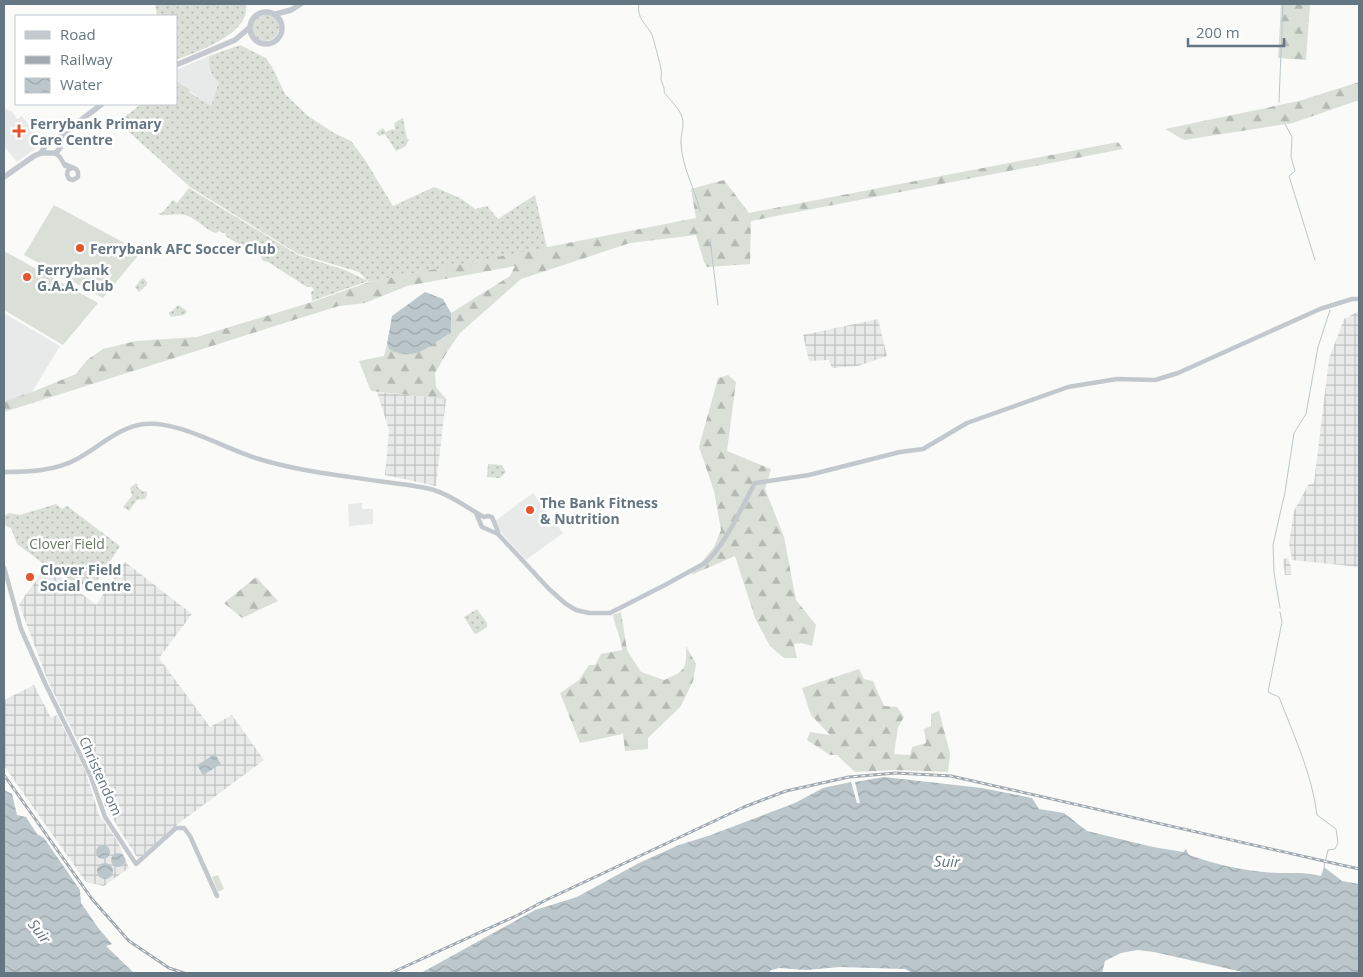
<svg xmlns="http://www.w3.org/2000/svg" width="1363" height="977" viewBox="0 0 1363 977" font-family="'Open Sans',sans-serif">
<defs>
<pattern id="industrial-grid" width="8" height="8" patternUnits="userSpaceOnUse" patternTransform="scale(1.25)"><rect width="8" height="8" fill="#e8e9e9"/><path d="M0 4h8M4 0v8" fill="none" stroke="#c0c1c2"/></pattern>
<pattern id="grass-dots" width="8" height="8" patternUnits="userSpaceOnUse" patternTransform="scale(1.25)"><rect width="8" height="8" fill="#dadfd7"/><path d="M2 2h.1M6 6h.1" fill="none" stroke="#b4b9b4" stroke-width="1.8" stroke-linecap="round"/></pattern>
<pattern id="forest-firs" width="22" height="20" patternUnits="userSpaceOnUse" patternTransform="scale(1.25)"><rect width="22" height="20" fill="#dadfd7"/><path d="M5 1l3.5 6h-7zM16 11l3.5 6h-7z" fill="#b4b9b4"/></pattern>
<pattern id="water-waves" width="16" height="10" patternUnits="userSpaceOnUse" patternTransform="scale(1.25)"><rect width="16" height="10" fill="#bbc7cb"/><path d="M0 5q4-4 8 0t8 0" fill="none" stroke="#9ca6aa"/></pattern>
</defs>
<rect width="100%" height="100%" fill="#fafaf8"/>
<path fill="#e8e9e9" d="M209 56 210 73 213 78 219 82 211 107 176 81V70Z
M7 109 10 111H12L17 119 22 116 43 143 17 162 4 146V111Z
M4 313 60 346 32 392 4 401Z
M533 493 563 533 526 560 497 528 495 521Z
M362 503V509H373V524L349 526 348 504Z"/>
<path fill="url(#industrial-grid)" d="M1359 311V567L1292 560 1289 543 1294 511 1308 485 1314 483 1329 359 1344 319Z
M878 319 887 356 858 366 832 368 829 360 809 361 803 335Z
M377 392 446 399 436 486 385 475 389 430Z
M1288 558 1291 567V575H1285L1283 559Z
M125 562 192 614 159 658 210 727 232 715 264 760 179 823 138 859 105 806 94 774 48 681 19 604 47 566 96 605Z
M34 685 51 718 57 715 86 773 99 815 118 842 129 868 104 886 86 882 4 766V700Z"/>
<path fill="url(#grass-dots)" d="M155 4H246C251 34 198 51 176 60V16H157Z
M251 27a14 14 0 1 1 28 0a14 14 0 1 1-28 0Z
M240 45 266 58 272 67 285 94 308 116 334 133 351 141 365 160 393 206 434 187 460 198 475 209 487 206 498 219 535 195 547 248 369 282 359 272 298 254 190 187 118 122 140 105 139 104H176V81L190 90 189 92 211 106 219 82C208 75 210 67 209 56Z
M403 118 407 139H409L406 146 396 151 385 134 379 136 376 133 383 128 386 132 392 129 395 130 394 123Z
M189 188 298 255 345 270 368 281 312 301 311 292 314 290 312 287H307L268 262 263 261 261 257 225 236 226 234 219 231 216 233C205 230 199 220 188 216 179 212 169 216 160 215L159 213H162L173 200 177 203Z
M143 278 147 282V285L139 292 135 287 141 279Z
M178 305 186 310 187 312 184 315 171 317 169 314V312L172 311Z
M488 464 502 465 506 472 500 478 487 477Z
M136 483 138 485 137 487 144 492 145 491 147 492V495L145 499 137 500 129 511 123 507 132 496 130 488Z
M56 504 62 509 67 506 120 546 90 593 44 564 17 544 11 528 4 525V516L9 513 20 515Z
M477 609 487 623V627L476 634 474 633 464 617Z"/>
<path fill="url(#forest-firs)" d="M1281 4H1310L1306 60 1278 58Z
M1359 82V100L1293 123 1184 140 1165 129 1299 101Z
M1118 142 1123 149 751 221 750 264 707 267 704 262 696 235 630 243 521 279 460 333 447 352 435 373 436 387 446 399 371 391 359 361 384 356 387 344 389 349 450 332 451 313 510 276 515 266 407 286 365 303 339 306 297 319 4 412V401L32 392 76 374 87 360 103 349 136 341 197 337 312 302 369 282 696 218 691 189 724 180 749 213Z
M728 375 736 382 727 451 771 469 765 489 784 537 796 600 816 625 812 646 801 643 794 644 797 658H784L770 646 755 618 735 556 691 575 714 547 721 530 714 491 699 447 718 378Z
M256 577 278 601 242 618 224 603Z
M621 612 627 650 641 672 664 680C685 671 687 669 686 646L696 664 693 681 681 706 648 738V749L625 751 623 734 580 743 560 693 579 680 589 665H595L601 654 622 650C621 637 615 627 613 615Z
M859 669 864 679 873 681 884 706 897 707 904 717 898 727 894 754 910 755 912 747 926 743 924 729 931 726V714L939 711 950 753 948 772 896 770 855 772 837 755H830L807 740 810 732 830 735 811 715 802 688Z"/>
<path fill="#dadfd7" d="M54 205 141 252 103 298 24 255Z
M4 251 98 303 63 345 4 310Z
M218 875 224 889 218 892 212 877Z"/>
<path fill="url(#water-waves)" d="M425 292 443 299 451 313V332C430 346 413 363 389 349L387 344 392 316Z
M215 754 221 764 203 775 197 765Z
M884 777 982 788 1032 798 1039 809 1064 813 1087 831 1153 847 1183 852 1186 849 1189 855C1217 865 1248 872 1278 873 1293 873 1306 872 1321 876L1324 867 1342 881 1359 884V973L1243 972 1154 952 1137 950 1121 953 1105 961 1102 973H912L905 969 840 967 806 970 779 968 771 970 768 973H421L535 910 577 897 639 863 679 845 711 835 795 803 823 788 851 782 857 803H860L855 782Z
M4 790 12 794 17 815 26 817 37 834 44 838 80 890 81 903 99 929 112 944 106 946 134 973H4Z
M96 852a7 7 0 1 1 14 0a7 7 0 1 1-14 0Z
M111 860a7 7 0 1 1 14 0a7 7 0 1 1-14 0Z
M97 871a8 8 0 1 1 16 0a8 8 0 1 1-16 0Z"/>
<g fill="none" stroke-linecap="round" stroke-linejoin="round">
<path stroke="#bbc7cb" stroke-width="1" d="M639 4C636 19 647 24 652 35 653 37 661 67 661 70 662 72 661 75 661 78 661 83 665 86 664 92 669 99 677 106 681 114 686 125 680 134 681 144 682 167 695 189 700 211
M1279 102 1283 4
M1285 124 1292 137 1291 157 1295 171 1289 176 1315 260
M710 239 718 305
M1280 608 1274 573 1273 545 1285 492 1294 433 1306 414 1318 347 1330 310
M1280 612 1282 622 1268 692 1279 697C1294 736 1312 774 1317 815L1336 829 1338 843 1335 849 1328 850 1324 867"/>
<path stroke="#c3c8cc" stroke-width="4.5" d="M55 153 60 157 65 166
M65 164 76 169 78 172V177L73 180 69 179 67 174 68 170 72 168
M4 472C29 472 55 471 77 459 99 447 119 427 144 424 178 420 225 449 259 459 298 471 338 475 378 481 397 484 416 485 434 490 453 496 467 508 484 517L488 516 492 517 498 532
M476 513 482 527 498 534 549 589 566 604 576 610 589 613H610L665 585 705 563C725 546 742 506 755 483L809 475 900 452 923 449 967 423 1068 387 1117 379 1155 380 1178 373 1320 309 1352 299H1359
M4 567 21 629 45 683 91 777 105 817 136 864 176 828H184L190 836 217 896"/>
<path stroke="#c3c9ce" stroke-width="5.5" d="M250 28a16 16 0 1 1 32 0a16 16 0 1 1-32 0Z
M276 14 291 10 301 4
M176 65 235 40 249 28
M41 153 48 141 55 140 102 104
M4 177 34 156 41 153H56L60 148 62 134"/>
<defs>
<path id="rail" d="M4 775 92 899 129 941 169 968 184 973
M391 973 518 915 546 900 744 807 786 791 849 777 896 773 951 776 1359 869"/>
</defs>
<use href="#rail" stroke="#a2aab0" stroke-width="3"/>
<use href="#rail" stroke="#fff" stroke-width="1" stroke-dasharray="4" stroke-linecap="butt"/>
</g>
<g fill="#e4572e" stroke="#fff" stroke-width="2">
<path d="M16.5 123.5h5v5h5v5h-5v5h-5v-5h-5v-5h5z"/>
<circle cx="80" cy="248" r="5"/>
<circle cx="27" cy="277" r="5"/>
<circle cx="530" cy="510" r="5"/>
<circle cx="30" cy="577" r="5"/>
</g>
<g text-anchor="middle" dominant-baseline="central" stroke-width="5" stroke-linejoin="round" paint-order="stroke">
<g font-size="14" font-weight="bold" fill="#657683" stroke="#fff" text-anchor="start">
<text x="30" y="123">Ferrybank Primary<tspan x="30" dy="16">Care Centre</tspan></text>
<text x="90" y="248">Ferrybank AFC Soccer Club</text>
<text x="37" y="269">Ferrybank<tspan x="37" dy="16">G.A.A. Club</tspan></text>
<text x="540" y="502">The Bank Fitness<tspan x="540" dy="16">&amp; Nutrition</tspan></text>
<text x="40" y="569">Clover Field<tspan x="40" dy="16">Social Centre</tspan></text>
</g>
<g font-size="14" fill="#687a64" stroke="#fff">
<text x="67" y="543">Clover Field</text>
</g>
<g font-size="14" fill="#657683" stroke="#fff">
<text transform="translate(101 776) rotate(66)">Christendom</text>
</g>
<g font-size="15" font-style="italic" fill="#60757c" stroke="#fff">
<text transform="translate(947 861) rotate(2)">Suir</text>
<text transform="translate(40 931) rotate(52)">Suir</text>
</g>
</g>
<rect width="1363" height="977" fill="none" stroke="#657683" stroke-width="10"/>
<rect x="15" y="15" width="162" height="90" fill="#ffffff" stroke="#c1c8cd"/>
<rect x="25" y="31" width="25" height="8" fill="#c3c9ce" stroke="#c1c8cd"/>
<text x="60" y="40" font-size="15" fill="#657683">Road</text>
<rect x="25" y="56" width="25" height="8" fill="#a2aab0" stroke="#c1c8cd"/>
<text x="60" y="65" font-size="15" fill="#657683">Railway</text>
<rect x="25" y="78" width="25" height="15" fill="url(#water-waves)" stroke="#c1c8cd"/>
<text x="60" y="90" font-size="15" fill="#657683">Water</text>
<path d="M1188 38v8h96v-8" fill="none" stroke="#657683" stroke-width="2.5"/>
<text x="1196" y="38" font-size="15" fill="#657683" stroke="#ffffff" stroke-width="4" paint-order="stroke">200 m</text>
</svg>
